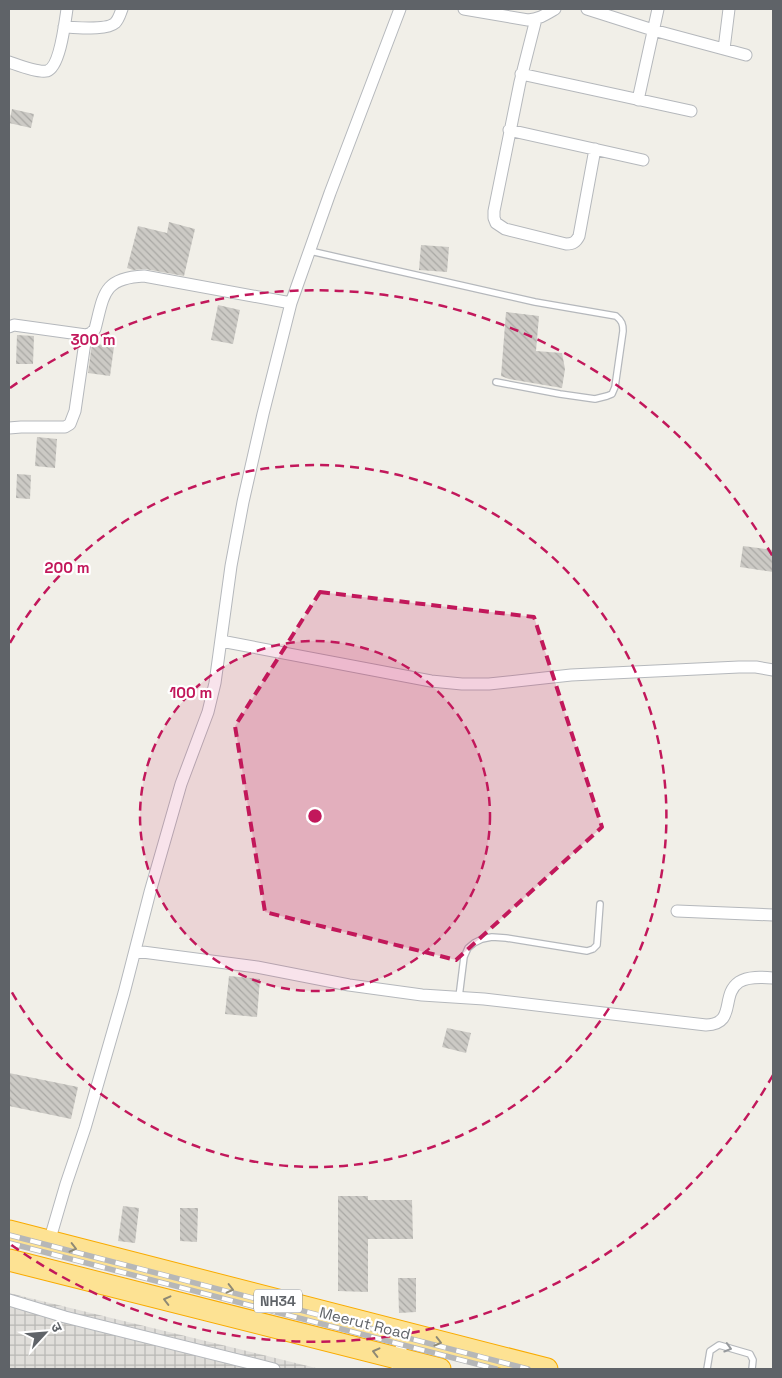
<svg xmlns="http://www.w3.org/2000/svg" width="782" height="1378" viewBox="0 0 782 1378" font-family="'Space Grotesk','Noto Sans Devanagari',sans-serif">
<defs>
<pattern id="industrial-grid" width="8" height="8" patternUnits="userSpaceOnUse" patternTransform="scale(1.25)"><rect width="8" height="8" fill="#e0deda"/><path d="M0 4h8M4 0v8" fill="none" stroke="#b9b8b5"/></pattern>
<pattern id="building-back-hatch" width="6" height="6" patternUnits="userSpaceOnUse" patternTransform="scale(1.25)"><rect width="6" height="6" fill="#cccac5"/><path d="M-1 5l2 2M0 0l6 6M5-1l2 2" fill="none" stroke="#a9a8a4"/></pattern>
</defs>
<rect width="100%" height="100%" fill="#f1efe8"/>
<path fill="url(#industrial-grid)" d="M9 1293 320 1369H9Z"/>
<path fill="url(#building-back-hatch)" d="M12 109 34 114 31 128 9 123Z
M169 222 195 229 184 276 145 269 133 270 127 268 138 226 167 233Z
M421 245 449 247 447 272 419 270Z
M218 305 240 310 233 344 211 340Z
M506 312 539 316 536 351 562 353 565 369 562 388 509 379 501 376Z
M17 335 34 336 33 364H16Z
M92 343 114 347 110 376 88 373Z
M37 437 57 439 55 468 35 466Z
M17 474 31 475 30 499 16 498Z
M743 546 773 550V572L740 567Z
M229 976 260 979 257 1017 225 1014Z
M447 1028 471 1033 466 1053 442 1047Z
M9 1073 78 1087 71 1119 9 1106Z
M338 1196H368V1200H412L413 1239H368V1292L338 1291Z
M123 1206 139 1208 135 1243 118 1241Z
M180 1208H198L197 1242 180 1241Z
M398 1278H416V1312L399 1313Z"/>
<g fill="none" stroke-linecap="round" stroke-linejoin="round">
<defs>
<path id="lane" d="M310 251 535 302 616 316C622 321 623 324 623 331L615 387 612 394 607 396 595 399 560 394 496 382
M459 997 464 957 468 948 474 943 482 939 492 937 506 938 587 951 593 949 597 945 600 904
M707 1369 710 1351 719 1345 750 1354 753 1360 752 1369"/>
<path id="street" d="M464 9 528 20C539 19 545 15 555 9
M587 9 653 30 746 55
M536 19 520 82 494 211V218L496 223 505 229 566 244C573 244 576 242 579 236L595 149
M64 27C75 27 106 31 115 23 119 19 120 14 122 9
M724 49 729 9
M9 62C18 65 38 73 47 71 60 67 65 22 67 9
M521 74 691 111
M638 100 658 9
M509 130 643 160
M9 327 14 325 86 335 91 333 95 329C104 294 103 278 144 276L291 303
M9 428 21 427H65L70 424 75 411 86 335
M221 641 431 681 462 684H489L571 675 739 667H756L773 670
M677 911 773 915
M135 951 257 967 349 985 422 995 484 999 706 1025C737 1024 720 995 739 982 748 976 762 977 773 978
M49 1242 66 1184 85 1128 124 993 150 892 181 784 208 712 215 683 231 566 243 502 263 414 291 303 330 193 400 9
M9 1300 65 1317 274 1369
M397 1369 404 1333"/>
<path id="highway" d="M9 1231 547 1369
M9 1260 440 1369"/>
</defs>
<use href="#lane" stroke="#b5b8bc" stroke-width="8"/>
<use href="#street" stroke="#b5b8bc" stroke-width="13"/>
<use href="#highway" stroke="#f9ab00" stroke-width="23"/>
<use href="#lane" stroke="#fff" stroke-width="5.5"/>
<use href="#street" stroke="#fff" stroke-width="11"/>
<use href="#highway" stroke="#fde293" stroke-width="21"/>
<defs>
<path id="rail" d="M9 1235 528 1369
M9 1243 496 1369"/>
</defs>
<use href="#rail" stroke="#b6b7b8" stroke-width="5.5"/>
<use href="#rail" stroke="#fff" stroke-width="4" stroke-dasharray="11" stroke-linecap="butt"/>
</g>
<defs><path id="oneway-chevron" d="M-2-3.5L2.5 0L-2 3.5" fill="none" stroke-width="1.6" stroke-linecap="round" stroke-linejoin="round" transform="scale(1.25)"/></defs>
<g stroke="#8e8975">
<use href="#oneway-chevron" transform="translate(73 1248) rotate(14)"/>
<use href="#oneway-chevron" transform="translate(230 1289) rotate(14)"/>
<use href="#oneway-chevron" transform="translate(167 1300) rotate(-166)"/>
<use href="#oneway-chevron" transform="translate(438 1342) rotate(14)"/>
<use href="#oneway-chevron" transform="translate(376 1352) rotate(-166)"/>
</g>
<use stroke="#979a9d" href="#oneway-chevron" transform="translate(728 1348) rotate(16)"/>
<path fill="#c2185b" fill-opacity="0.2" stroke="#c2185b" stroke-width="4" stroke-dasharray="10 6" stroke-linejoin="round" d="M320 592 534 617 602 827 456 960 265 912 235 726Z"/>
<circle cx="315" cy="816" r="175" fill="#c2185b" fill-opacity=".12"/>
<g fill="none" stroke="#c2185b" stroke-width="2.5" stroke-dasharray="9 6">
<circle cx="315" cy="816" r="175"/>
<path d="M10 643A351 351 0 1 1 10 989"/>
<path d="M773 1075A526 526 0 0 1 10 1244M10 388A526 526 0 0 1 773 557"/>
</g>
<g text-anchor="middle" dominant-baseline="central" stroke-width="4.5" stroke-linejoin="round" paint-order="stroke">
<rect fill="#fff" stroke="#8f9295" stroke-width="1" x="254" y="1289.5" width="48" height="23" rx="4"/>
<g font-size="14" font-weight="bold" fill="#5f6368">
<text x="278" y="1301">NH34</text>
</g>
<g font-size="15" fill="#5f6368" stroke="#fff">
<text transform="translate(365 1323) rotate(14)">Meerut Road</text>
</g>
</g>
<circle cx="315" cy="816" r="8" fill="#c2185b" stroke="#fff" stroke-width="2.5"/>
<g font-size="15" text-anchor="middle" font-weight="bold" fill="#c2185b" stroke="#fff" stroke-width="4.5" stroke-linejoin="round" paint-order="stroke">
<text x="93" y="345">300 m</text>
<text x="67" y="573">200 m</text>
<text x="191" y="698">100 m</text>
</g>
<rect width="782" height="1378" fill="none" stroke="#5f6368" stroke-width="20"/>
<g transform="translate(45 1333) rotate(64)" stroke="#ffffff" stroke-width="4" paint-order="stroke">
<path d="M0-4L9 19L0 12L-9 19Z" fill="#5f6368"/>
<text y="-8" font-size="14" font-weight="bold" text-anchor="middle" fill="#5f6368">उ</text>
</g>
</svg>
